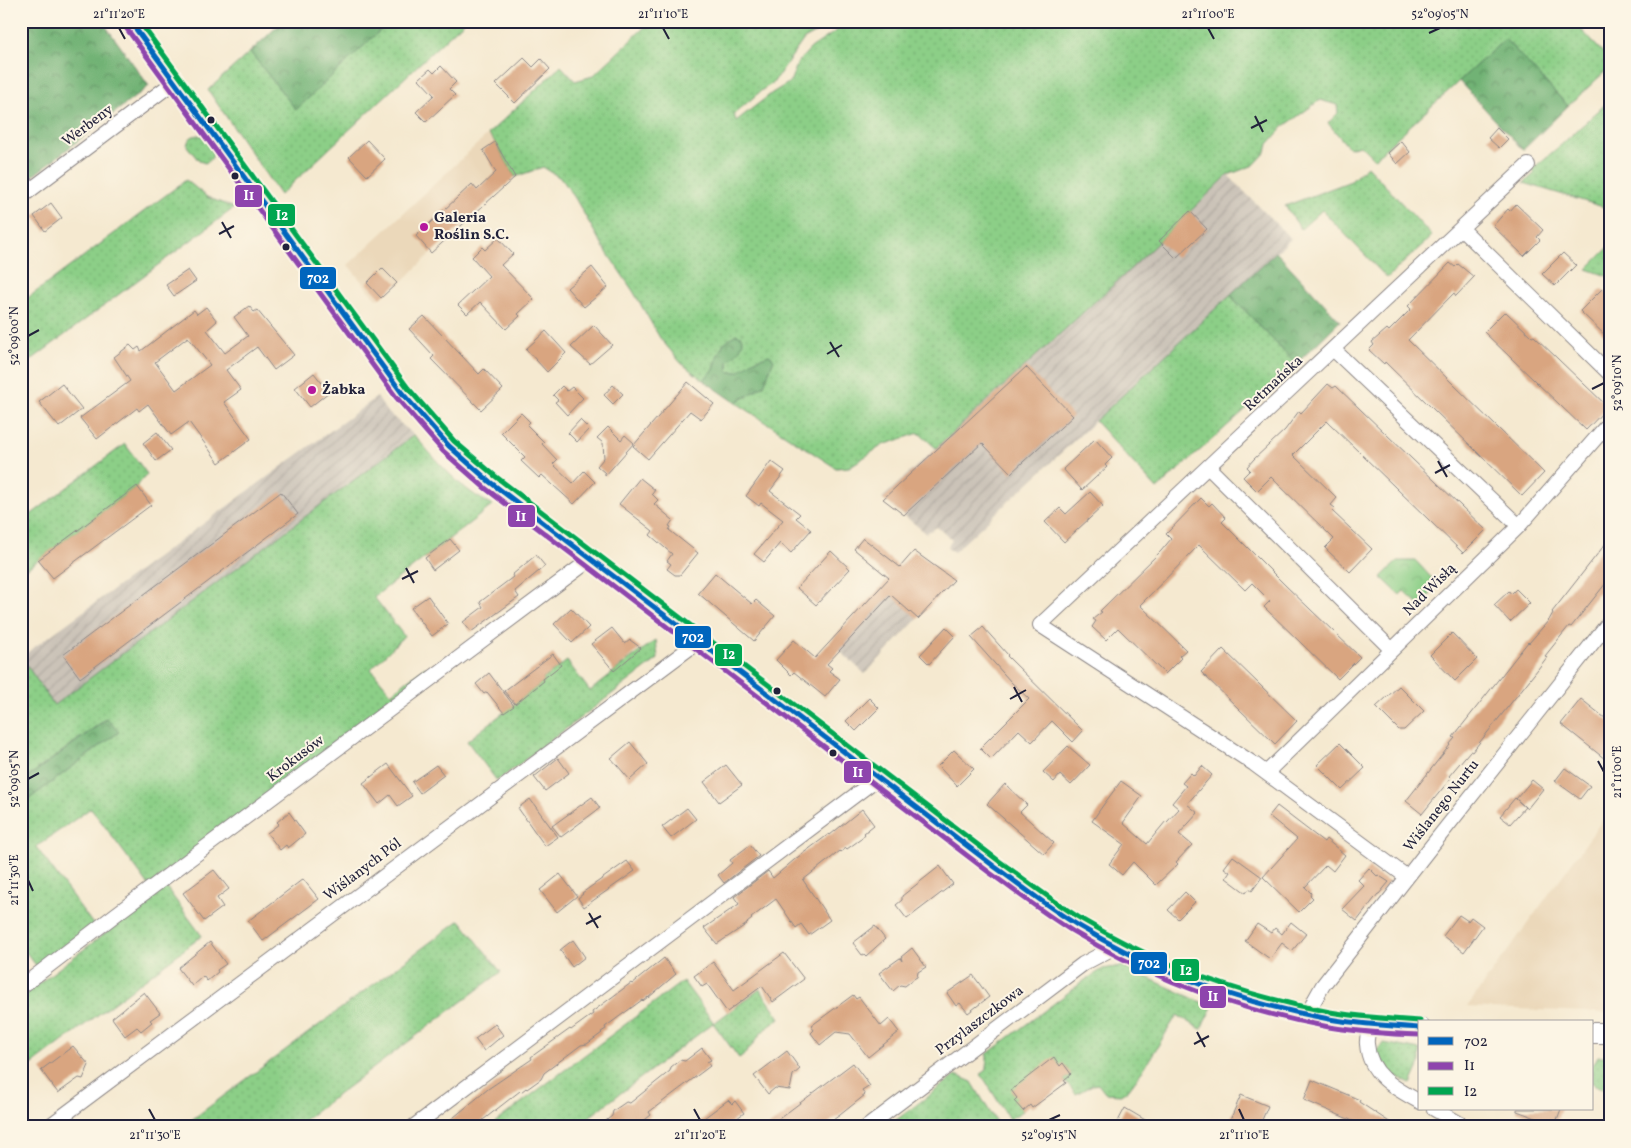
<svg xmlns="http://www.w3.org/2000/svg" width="1631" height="1148" viewBox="0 0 1631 1148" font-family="Vollkorn,serif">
<defs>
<pattern id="industrial-furrows" width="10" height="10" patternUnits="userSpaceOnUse" patternTransform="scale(1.25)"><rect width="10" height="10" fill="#cbc3b8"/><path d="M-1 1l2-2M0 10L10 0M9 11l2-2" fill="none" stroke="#aea79f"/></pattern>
<pattern id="grass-dots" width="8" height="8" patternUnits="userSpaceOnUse" patternTransform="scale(1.25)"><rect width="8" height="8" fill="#8ccf87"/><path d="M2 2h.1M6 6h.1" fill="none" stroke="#78b175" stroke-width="1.8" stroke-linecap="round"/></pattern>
<pattern id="forest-crowns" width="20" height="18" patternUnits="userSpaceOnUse" patternTransform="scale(1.25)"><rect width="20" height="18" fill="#71b274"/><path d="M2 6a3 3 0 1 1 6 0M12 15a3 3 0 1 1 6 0" fill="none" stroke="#5c9060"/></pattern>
<pattern id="park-crowns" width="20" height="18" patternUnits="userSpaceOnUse" patternTransform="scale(1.25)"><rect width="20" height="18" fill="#8ccf87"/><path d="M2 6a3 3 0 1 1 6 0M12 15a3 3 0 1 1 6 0" fill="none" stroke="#78b175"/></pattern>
</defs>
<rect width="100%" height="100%" fill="#fcf5e5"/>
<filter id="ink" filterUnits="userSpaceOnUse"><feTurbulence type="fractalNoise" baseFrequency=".02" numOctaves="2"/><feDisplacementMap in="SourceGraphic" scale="10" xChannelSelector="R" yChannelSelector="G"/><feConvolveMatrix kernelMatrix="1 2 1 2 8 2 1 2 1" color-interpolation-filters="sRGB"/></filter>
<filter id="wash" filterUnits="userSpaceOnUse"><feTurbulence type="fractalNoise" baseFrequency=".0096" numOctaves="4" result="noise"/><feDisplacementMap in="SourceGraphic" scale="20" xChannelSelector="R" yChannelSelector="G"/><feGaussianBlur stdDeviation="1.12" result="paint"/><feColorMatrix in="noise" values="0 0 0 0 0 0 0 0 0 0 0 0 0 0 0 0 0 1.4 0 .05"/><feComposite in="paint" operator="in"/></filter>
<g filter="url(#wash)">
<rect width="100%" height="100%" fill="#f5e9d0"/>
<path fill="#ebd8ba" d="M488 134 495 142 515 177 431 253 399 285 397 283 381 298 376 299 348 265Z
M1610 810V1013L1467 1007Z"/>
<path fill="url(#industrial-furrows)" d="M1228 175 1291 239 1147 373 954 552 947 548 952 540 937 527 926 533 882 498 1124 275Z
M377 397 386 411 414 435 54 705 21 657Z
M914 551 954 580 865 674 830 642Z"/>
<path fill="url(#grass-dots)" stroke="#577861" d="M390 21H465L280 195 208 90 250 52 296 109Z
M651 21H829L819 31 804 39 773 83 762 90 734 114 736 121 772 93 790 82 798 62 811 48 845 25 846 21H1573L1610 60V67L1568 106 1505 39 1374 159 1360 145 1349 148 1328 123 1338 113 1337 105 1320 100 1283 127 1268 144 1266 152 1254 165 1228 175 1124 275 936 448 919 433 883 445 849 467 836 468 735 402 746 397 774 359 769 355 753 361 738 372H728V362L738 351 736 334 724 343 718 355 714 370 703 380 681 363 660 338 633 291 602 245 575 198 562 179 543 167 515 177 495 142 488 134 561 66 575 81 593 76Z
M1610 100V209L1524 183 1535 173 1532 169 1561 145Z
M198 135 202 136C208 144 221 156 205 163L199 161 187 146C188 139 191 136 198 135Z
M1367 166 1432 236 1387 278 1322 210 1301 229 1285 206 1351 181Z
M186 180 207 197 234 208 30 361 21 350V303Z
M1610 246V277L1587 269Z
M1230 295 1296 364 1157 489 1095 421Z
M414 435C438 462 460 490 493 505L374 597 404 636 371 669 391 693 425 667 430 673 149 886 91 808 36 847 95 927 39 969 21 946V805L119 732 106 719 21 782V657L54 705Z
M125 444 147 474 137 486 21 573V522Z
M656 640 658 659 497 781 467 741 544 681 543 679 567 661 590 691 627 661Z
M166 887 202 936 21 1073V997Z
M460 920 501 972 295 1127H182Z
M1122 966 1212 1007 1201 1029 1177 1015 1143 1070 1128 1090 1122 1094 1105 1093 1098 1084 1092 1085 1076 1094 1064 1080 1071 1074 1063 1064 1060 1066 1054 1058 1015 1101 1023 1111 1009 1119 985 1080 980 1075 987 1070V1054L1085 980 1103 969Z
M683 981 714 1023 760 989 780 1018 762 1032 747 1052 739 1058 713 1023 576 1127H489Z
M1384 1043 1420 1050V1064L1411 1084C1398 1078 1360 1061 1384 1043Z
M1598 1056H1610V1093L1592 1083V1067Z
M956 1075 972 1082 999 1127H887Z"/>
<path fill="url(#forest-crowns)" stroke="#4a6a58" d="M21 21H102L149 86 21 185Z
M283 21H390L296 110 250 52Z
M1505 39 1568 106 1523 150 1459 81Z
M1276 252 1340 321 1296 364 1230 295Z
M736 334 741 336 743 342 739 351 728 362V372H738L753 361 769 355 774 359 764 385 746 397 735 402 703 380 714 370 718 355 724 343Z
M107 719 119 732 21 805V782Z"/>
<path fill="url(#park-crowns)" stroke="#577861" d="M1398 561H1416L1439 586 1419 605 1404 591 1400 595 1381 577Z"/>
<g id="blocks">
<path fill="#d9a580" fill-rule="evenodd" d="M524 58 533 67 541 59 550 69 515 103 496 84Z
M441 66 456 82 449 89 455 95 426 122 416 112 434 95 419 79 430 69 434 73Z
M1497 128 1508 139 1499 148 1488 138Z
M367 140 385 159 367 176 349 157Z
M1401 141 1410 152 1397 164 1388 153Z
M495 142 515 177 431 253 416 236 472 184 477 190 496 172 483 150Z
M51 203 62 218 45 231 34 216Z
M1516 204 1543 230 1537 237 1540 240 1524 256 1493 226 1508 209 1510 211Z
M1190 211 1207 229 1176 258 1159 241Z
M498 238 513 254 501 265 534 299 518 314 520 316 506 329 480 302 467 314 458 305 489 276 472 257 482 247 485 250Z
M1563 253 1576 265 1555 286 1542 274Z
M1450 263 1455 267 1458 264 1474 277 1456 296 1454 293 1408 340 1544 473 1522 496 1385 362 1384 364 1369 350 1374 345 1372 342 1387 329 1389 331 1411 309 1408 306Z
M592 267 608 287 584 307 567 288Z
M382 268 397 283 381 298 367 283Z
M188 270 196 281 174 296 166 285Z
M1602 289 1610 296V340L1580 311Z
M249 306 254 312 257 310 294 355 274 370 257 347 226 370 241 390 224 402 251 439 219 463 189 422 171 435 148 404 139 411 137 408 97 439 80 418 130 381 114 357 130 345 135 350 139 347 141 351 194 310 197 314 206 307 217 321 207 330 225 353 248 336 234 317ZM188 337 210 365 176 390 155 362Z
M1504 312 1505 313 1506 312 1532 337 1534 336 1608 407 1586 430 1484 332Z
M424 316 479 374 484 369 503 389 481 410 431 359 434 356 409 329Z
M594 325 612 345 590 364 571 347Z
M546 331 566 353 547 372 526 349Z
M1026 367 1073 416 1011 473 982 443 904 515 883 499Z
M314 373 329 392 310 407 295 388Z
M688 382 714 404 701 419 690 411 648 459 633 446Z
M62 384 82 409 59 427 39 402Z
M1328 384 1333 388 1336 386 1486 530 1463 553 1327 421 1293 455 1337 498 1331 505 1335 508 1332 511 1372 549 1350 572 1325 548 1334 539 1271 477 1257 491 1243 477 1250 470 1247 467 1254 459 1285 430 1299 411 1301 413Z
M613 385 623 394 613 404 604 395Z
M562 386 567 391 572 387 583 398 567 415 555 402 558 400 553 395Z
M521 413 530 422 527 425 544 442 542 444 557 460 553 464 573 483 584 471 595 482 574 504 542 475 539 478 521 461 525 457 501 433Z
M580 420 589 429 577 442 568 433Z
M608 427 621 440 625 435 634 443 605 476V473L597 466 604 458 603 443 597 438Z
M157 432 171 450 156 461 143 443Z
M1095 439 1112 458 1105 465 1107 467 1082 490 1063 469Z
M771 461 785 471 770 491 800 514 796 518 811 530 791 553 780 543 764 562 754 554 783 520 761 503 759 506 746 496Z
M640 478 655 490 652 494 658 500 654 504 673 520 669 526 671 527 669 530 698 553 680 575H675L667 569 671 564 667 561 672 554 650 535 653 531 619 504Z
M137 486 151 505 53 578 38 560Z
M281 492 298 514 80 678 63 655Z
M1090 492 1103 506 1064 542 1045 522 1060 508 1066 514Z
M1201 498 1209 506 1212 503 1226 518 1222 522 1285 585 1360 657 1338 679 1264 607 1270 601 1252 583 1245 590 1199 545 1140 605 1186 650 1179 656 1181 658 1165 674 1118 628 1106 640 1092 627 1096 621 1093 619 1102 612 1100 611 1161 551 1171 539 1166 534Z
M863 538 900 567 914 551 954 580 918 619 891 595 827 664 832 668 829 671 840 679 825 697 794 672 791 675 776 660 794 640 815 658 889 578 854 549Z
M1610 538V578L1571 627 1569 626 1545 656 1547 657 1538 669 1472 752 1470 751 1449 776 1451 778 1422 814 1406 801 1450 745H1449L1455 738 1453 737 1528 642 1529 643 1549 620 1553 613 1552 612Z
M450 539 459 550 433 570 425 558Z
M831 551 850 569 816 605 797 588Z
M536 555 545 566 515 591 519 597 471 632 463 622 483 607 480 602 513 577 512 575Z
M715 573 752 604 756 600 775 616 754 641 698 593Z
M1516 589 1530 603 1510 622 1494 605 1509 591 1511 594Z
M428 596 448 624 432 636 411 608Z
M571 608 589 627 572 643 554 624Z
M946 627 955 636 929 664 920 655Z
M983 627 1008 655 1007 656 1083 731 1073 742 1052 721 1032 742 1019 730 991 759 980 748 1029 699 1011 682 971 637Z
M612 628 625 644 630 640 641 648 614 671 591 644Z
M1452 633 1477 659 1455 681 1430 655Z
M1223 649 1297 721 1275 744 1201 672Z
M553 654 561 665 543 679 544 681 515 704 504 691Z
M489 673 514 706 504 713 487 692 484 694 476 684Z
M1399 686 1424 711 1404 730H1399L1376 707Z
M869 698 879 708 856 731 846 721Z
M1581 699 1610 722V763L1561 724Z
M630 742 648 764 630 780 611 758Z
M1340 743 1365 768 1342 790 1317 765Z
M1068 746 1090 765 1071 785 1060 775 1054 782 1043 772Z
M954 750 974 769 957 786 938 766Z
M558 758 569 773 545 791 534 777Z
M388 764 412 796 398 806 390 795 379 804 363 783Z
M436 765 444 775 420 793 412 782Z
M726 765 742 785 719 802 704 782Z
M1202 766 1212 775 1187 804 1198 813 1179 834 1192 845 1176 862 1178 864 1156 885 1133 862 1122 875 1109 864 1124 844 1092 821 1104 804 1121 781 1142 796 1123 823 1147 844 1166 821 1167 822 1179 809 1172 803 1186 786 1182 783 1191 773 1194 776Z
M1565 768 1590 786 1580 799 1555 781Z
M1532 780 1543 789 1527 809 1516 799Z
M1005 784 1027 805 1020 812 1054 843 1044 854 987 804Z
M592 797 600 808 561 837 552 826Z
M1515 798 1525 807 1510 824 1500 816Z
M530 799 558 837 545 846 518 808Z
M1277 806 1324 842 1326 839 1345 855 1333 871 1326 865 1305 887 1311 893 1310 895 1313 898 1299 912 1263 877 1297 839 1269 816Z
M687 808 696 819 671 838 662 827Z
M862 809 874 825 864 833 865 834 861 839 847 849 846 848 841 852 840 851 803 880 830 920 809 935 801 924 796 928 776 899 751 918 752 919 747 923V924L717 944 704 928 739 904 734 897 768 871 773 878 794 860 829 834 830 835Z
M289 812 305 834 288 848 286 845 280 850 267 833 279 824 277 822Z
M750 845 759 856 724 883 718 875 732 863 730 860Z
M1233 856 1262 877 1252 891 1249 889 1246 893 1226 878 1230 872 1224 868Z
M627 861 635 871 584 907 578 898 583 894 582 893Z
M940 866 953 884 907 919 896 905 902 900V896Z
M1369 868 1377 876 1378 875 1389 882 1379 894H1378L1357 921 1342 909 1364 886 1358 880Z
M214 870 229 889 217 898 223 907 204 921 183 893Z
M560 874 577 896 557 912 540 890Z
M303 879 319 899 263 941 248 921Z
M1185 892 1195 902 1178 919 1168 910Z
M1459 915 1468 921 1471 917 1483 926 1464 952 1443 936Z
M1291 922 1306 934 1292 951 1282 943 1270 959 1245 941 1257 924 1271 933 1275 928 1282 934Z
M875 926 885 939 866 956 864 954 862 955 853 943Z
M573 940 585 957 572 967 560 950Z
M210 942 226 964 217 970 218 972 207 981 203 976 192 986 178 968Z
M912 948 926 967 918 972 917 977 915 978 905 986 900 985 893 991 879 973 900 958 902 961 901 957Z
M784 953 804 979 773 1002 762 986 727 1012 707 984 702 987 694 976 713 962 734 990Z
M664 958 676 974 648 998V997L643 1001 642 1000 605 1027 606 1029 601 1032 602 1033 587 1044 581 1045 544 1073 541 1079 527 1089 526 1088 521 1092 520 1091 474 1127H442L488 1089 532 1059 531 1057 570 1029 571 1030 593 1014 592 1012 631 983 632 984Z
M973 975 989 997 968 1013 960 1003 956 1006 947 993Z
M144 992 160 1013 150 1020 152 1022 141 1031 137 1027 125 1036 112 1018Z
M853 995 856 999 859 997 881 1026 889 1019 899 1032 868 1057 850 1034 836 1032 820 1045 811 1033 814 1030 811 1026Z
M495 1024 503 1035 484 1051 475 1039Z
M73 1046 89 1065 83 1079 79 1078 58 1093 41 1070Z
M702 1048 711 1060 707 1062 710 1066 649 1112 651 1115 636 1127H598L612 1116 613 1111 626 1102 630 1103 670 1071 671 1067 680 1060 685 1061Z
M787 1051 800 1069 793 1075 790 1090 775 1088 768 1094 754 1076Z
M1054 1057 1060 1066 1063 1063 1071 1074 1064 1080 1066 1083 1032 1108 1030 1105 1023 1111 1014 1101 1017 1098 1011 1090Z
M853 1063 870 1086 862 1091 865 1095 840 1115 823 1127H768Z
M1312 1080 1360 1100 1359 1102 1397 1127H1367L1304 1100Z
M1241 1095 1268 1106 1259 1127H1227Z
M728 1100 732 1104 735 1101 744 1113 725 1127H692Z
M1125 1108 1157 1127H1115Z
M1517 1109H1561L1555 1125 1517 1111Z"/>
</g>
</g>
<g filter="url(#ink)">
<use href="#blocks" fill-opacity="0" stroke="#8c8686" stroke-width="1"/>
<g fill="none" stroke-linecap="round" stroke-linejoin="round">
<defs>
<path id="street" d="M21 197 174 82
M1462 229 1610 374
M1334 350 1519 526
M1208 467 1392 650
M1266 773 1519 526 1610 422
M1407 877 1254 764 1040 625 1528 165
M21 987 115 915 591 559
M1308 1016 1314 1001 1323 985 1426 853 1610 621
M1370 1025C1369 1031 1366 1038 1367 1044 1369 1075 1396 1089 1420 1102
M1434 1109 1466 1127
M48 1127 699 641
M413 1127 878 778
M867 1127 1083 964 1115 947"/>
<path id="secondary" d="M130 21 402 393 449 446 490 482 995 867C1023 887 1050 908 1079 926 1182 987 1300 1025 1420 1028
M1592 1033H1610"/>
</defs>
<use href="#street" stroke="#8c8686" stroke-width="16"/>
<use href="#secondary" stroke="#8c8686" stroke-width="22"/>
<use href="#street" stroke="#fff" stroke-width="14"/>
<use href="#secondary" stroke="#fff" stroke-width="20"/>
<defs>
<path id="bus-1" d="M130 21 402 393 449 446 490 482 995 867C1023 887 1049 908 1079 926 1155 972 1241 1003 1329 1019 1359 1024 1390 1026 1420 1028"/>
<path id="bus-2" d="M124 25 396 397 443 451 485 488 990 873C1018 893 1045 914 1074 932 1152 979 1240 1011 1329 1027 1359 1032 1389 1034 1420 1035"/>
<path id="bus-3" d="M139 21 408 388 454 441 495 476 999 861C1027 881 1054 902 1083 920 1159 965 1243 996 1330 1012 1360 1017 1390 1019 1420 1021"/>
</defs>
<use href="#bus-1" stroke="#fcf5e5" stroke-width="9"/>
<use href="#bus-2" stroke="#fcf5e5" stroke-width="9"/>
<use href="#bus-3" stroke="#fcf5e5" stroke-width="9"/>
<use href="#bus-1" stroke="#0065bd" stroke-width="5"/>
<use href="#bus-2" stroke="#8e44ad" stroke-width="5"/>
<use href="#bus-3" stroke="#00a651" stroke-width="5"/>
</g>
</g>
<path fill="none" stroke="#22223b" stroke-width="2" d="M119 28 125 39M663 28 669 39M1208 28 1214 39M1429 33 1440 28M1255 116 1263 132M1251 128 1267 120M222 222 231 238M219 234 234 226M28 336 39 330M830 342 839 357M827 354 842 345M1592 389 1604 383M1438 461 1447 477M1435 473 1450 465M406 568 414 583M402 579 418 571M1014 687 1022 702M1010 699 1026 690M1598 761 1604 772M28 779 39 773M28 880 33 891M589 913 598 928M586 924 601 916M1197 1032 1205 1047M1194 1044 1209 1036M149 1109 155 1120M694 1109 700 1120M1239 1109 1244 1120M1049 1120 1060 1115"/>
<g fill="#22223b" stroke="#fcf5e5" stroke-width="2">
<circle cx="211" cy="120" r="4.5"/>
<circle cx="235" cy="176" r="4.5"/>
<circle cx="286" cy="247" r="4.5"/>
<circle cx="777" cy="691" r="4.5"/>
<circle cx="833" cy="753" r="4.5"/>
</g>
<g fill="#b5179e" stroke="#fcf5e5" stroke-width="2">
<circle cx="424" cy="227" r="5"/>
<circle cx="312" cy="390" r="5"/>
</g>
<g text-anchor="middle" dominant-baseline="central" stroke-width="4" stroke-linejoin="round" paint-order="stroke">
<g font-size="15" fill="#22223b" stroke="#fcf5e5">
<text transform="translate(88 126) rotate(-37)">Werbeny</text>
<text transform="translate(1274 384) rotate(-43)">Retmańska</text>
<text transform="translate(1430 590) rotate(-45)">Nad Wisłą</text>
<text transform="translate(296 759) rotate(-37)">Krokusów</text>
<text transform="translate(1442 806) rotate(-52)">Wiślanego Nurtu</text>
<text transform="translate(363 870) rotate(-37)">Wiślanych Pól</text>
<text transform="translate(980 1021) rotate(-37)">Przylaszczkowa</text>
</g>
<g font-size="15" font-weight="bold" fill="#22223b" stroke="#fcf5e5" text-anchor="start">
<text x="434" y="218">Galeria<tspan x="434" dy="17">Roślin S.C.</tspan></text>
<text x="322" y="390">Żabka</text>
</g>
</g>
<g stroke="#fcf5e5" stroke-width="2">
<rect x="234" y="184" width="29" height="24" rx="5" fill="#8e44ad"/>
<rect x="267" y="203" width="29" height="24" rx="5" fill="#00a651"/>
<rect x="299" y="266" width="38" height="24" rx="5" fill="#0065bd"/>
<rect x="507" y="504" width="29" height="24" rx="5" fill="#8e44ad"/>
<rect x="674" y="625" width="38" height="24" rx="5" fill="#0065bd"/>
<rect x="714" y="643" width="29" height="24" rx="5" fill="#00a651"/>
<rect x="843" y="760" width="29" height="24" rx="5" fill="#8e44ad"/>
<rect x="1130" y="951" width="38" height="24" rx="5" fill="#0065bd"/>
<rect x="1171" y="958" width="29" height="24" rx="5" fill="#00a651"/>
<rect x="1199" y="985" width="28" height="24" rx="5" fill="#8e44ad"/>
</g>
<g font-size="14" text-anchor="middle" font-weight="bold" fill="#fff">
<text x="249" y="200">I1</text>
<text x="282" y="220">I2</text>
<text x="318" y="283">702</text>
<text x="521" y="521">I1</text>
<text x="693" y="642">702</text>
<text x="729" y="659">I2</text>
<text x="858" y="777">I1</text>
<text x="1149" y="968">702</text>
<text x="1186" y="975">I2</text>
<text x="1213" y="1001">I1</text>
</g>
<rect width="1631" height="1148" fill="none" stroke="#fcf5e5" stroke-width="55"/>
<rect x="1418" y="1020" width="175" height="90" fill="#fcf5e5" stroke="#a5a1a1"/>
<rect x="1428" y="1037" width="25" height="8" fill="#0065bd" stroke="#a5a1a1"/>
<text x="1464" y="1046" font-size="15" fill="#22223b">702</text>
<rect x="1428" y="1062" width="25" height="8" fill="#8e44ad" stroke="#a5a1a1"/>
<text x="1464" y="1070" font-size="15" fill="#22223b">I1</text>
<rect x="1428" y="1087" width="25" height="8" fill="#00a651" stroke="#a5a1a1"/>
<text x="1464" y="1096" font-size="15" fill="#22223b">I2</text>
<rect x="28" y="28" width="1576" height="1092" fill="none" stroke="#22223b" stroke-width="2"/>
<g font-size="12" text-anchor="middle" fill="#22223b">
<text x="119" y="18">21°11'20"E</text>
<text x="663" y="18">21°11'10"E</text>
<text x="1208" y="18">21°11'00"E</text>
<text x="1440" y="18">52°09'05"N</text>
<text transform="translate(14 336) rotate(-90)" y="4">52°09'00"N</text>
<text transform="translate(1617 383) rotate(-90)" y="4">52°09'10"N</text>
<text transform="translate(1617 772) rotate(-90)" y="4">21°11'00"E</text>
<text transform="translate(14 779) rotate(-90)" y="4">52°09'05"N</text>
<text transform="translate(14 880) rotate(-90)" y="4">21°11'30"E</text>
<text x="155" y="1139">21°11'30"E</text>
<text x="700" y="1139">21°11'20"E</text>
<text x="1049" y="1139">52°09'15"N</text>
<text x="1244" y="1139">21°11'10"E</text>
</g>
</svg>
